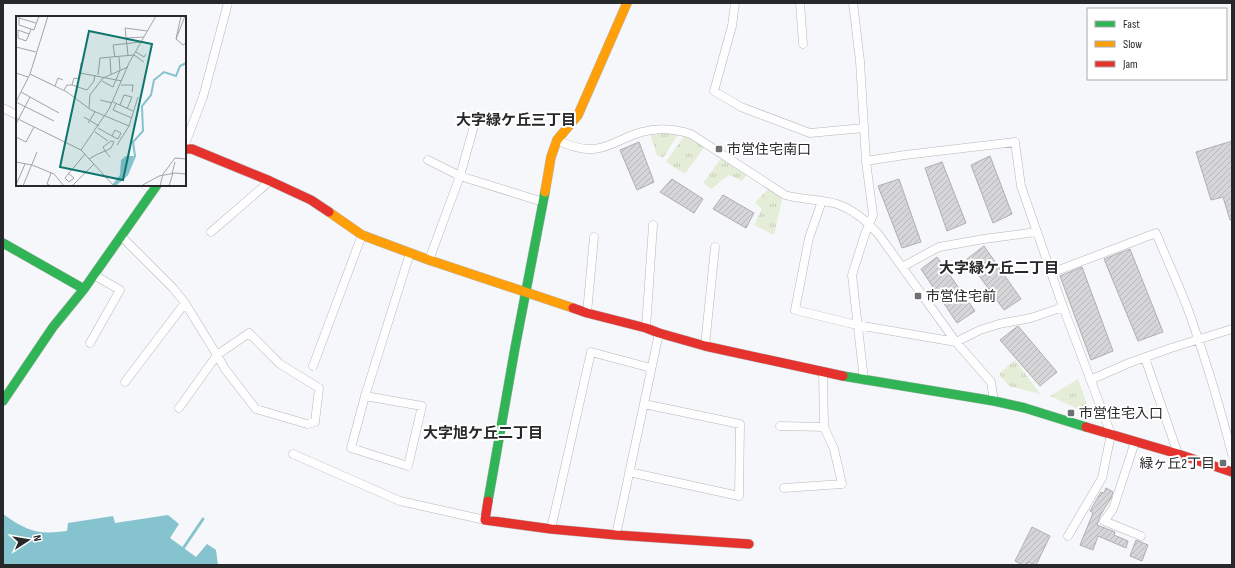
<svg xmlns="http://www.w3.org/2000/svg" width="1235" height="568" viewBox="0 0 1235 568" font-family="'Sofia Sans Condensed','Noto Sans JP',sans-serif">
<defs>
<pattern id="park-tufts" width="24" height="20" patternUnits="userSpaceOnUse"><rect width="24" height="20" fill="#e4edd7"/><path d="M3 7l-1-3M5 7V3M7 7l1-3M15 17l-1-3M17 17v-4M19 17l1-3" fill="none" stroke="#c4cbb9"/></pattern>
<pattern id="building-hatch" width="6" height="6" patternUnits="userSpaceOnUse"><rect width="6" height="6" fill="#d6d6d8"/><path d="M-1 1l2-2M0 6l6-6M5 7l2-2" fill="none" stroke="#b8b8ba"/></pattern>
</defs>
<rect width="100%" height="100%" fill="#f5f7fa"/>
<path fill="url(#park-tufts)" d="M664 132 679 133 663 158 657 155 650 134Z
M684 136 705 146 685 174 666 162Z
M722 157 748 173 742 181 729 175 711 189 703 183Z
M768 189 782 199 774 235 754 225 762 209 755 203Z
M1015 360 1040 394 1009 386 999 374Z
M1078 379 1091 415 1050 396Z"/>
<path fill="#85c3ce" d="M3 514C27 531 37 535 67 531L68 523 113 516 115 523 168 515 179 524 170 538 196 557 207 544 216 550 218 565H11L3 559Z"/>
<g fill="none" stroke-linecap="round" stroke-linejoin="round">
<path stroke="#85c3ce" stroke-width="3" d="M182 550 203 519"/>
<path stroke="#85c3ce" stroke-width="18" d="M3 563 5 565"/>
</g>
<path fill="url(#building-hatch)" stroke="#afafb1" d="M1232 141V220H1230L1223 197 1211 200 1196 152Z
M639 142 654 182 637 190 620 150Z
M990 156 1012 214 993 223 971 165Z
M942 162 966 223 947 231 925 168Z
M672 179 703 199 694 213 660 192Z
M899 179 921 242 902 248 878 186Z
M723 195 754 213 746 228 713 209Z
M984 246 1021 299 1004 310 967 259Z
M1130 249 1163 332 1138 341 1104 259Z
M937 257 975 311 957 323 921 269Z
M1082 267 1113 351 1091 360 1060 276Z
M1018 326 1057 372 1040 386 1000 340Z
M1106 488 1113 492 1111 498 1100 516 1097 525 1115 532 1114 535 1128 541 1126 548 1098 536 1093 550 1080 545 1093 513 1090 511 1101 492 1104 493Z
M1032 527 1050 536 1036 565 1028 562 1027 565H1022L1015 561Z
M1136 540 1148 545 1142 561 1130 556Z"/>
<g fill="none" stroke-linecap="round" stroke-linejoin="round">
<defs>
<path id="street" d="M735 3 732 26 714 91 741 107 810 133 864 128
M800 3 803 44
M853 3 860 61 866 161 873 215 865 234 852 275 864 380
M3 108 17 115
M557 140C568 145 580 150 593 149 611 148 625 136 642 132 659 127 675 129 691 134L785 195C802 200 820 199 837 204 854 210 868 222 879 235L956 342 991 382 994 401
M185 144 203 97 228 3
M428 160 460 176 543 202
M866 161 905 155 1015 142 1021 186 1063 307 1111 434 1102 478 1068 536
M145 185 154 189
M822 201 809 238 795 310 857 325 956 342 980 330 999 324 1031 318 1063 307
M211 232 270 181
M121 236 173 288 185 303 217 355 225 369 256 409 307 424 315 422 319 388 280 364 249 333 217 355 179 408
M429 260 460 176 477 115
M902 267 939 247 984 239 1036 232
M1051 273 1156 233C1167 260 1180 287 1190 315 1206 360 1220 407 1232 454
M587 313 594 237
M646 328 653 225
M90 343 120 290 94 275
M705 346 715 247
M1145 358 1178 454
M313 366 362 235
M1090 380 1129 363 1171 348 1232 329
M125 382 185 303
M365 396 422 406 408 466 351 448 365 396 410 253
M780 426 824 427
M1135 442 1113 509 1104 521 1141 536
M293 454 400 501 485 520
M629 472 739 496 740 424 644 404
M784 488 842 484 834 449 824 427 823 372
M551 529 591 352 651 368
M616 535 659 333"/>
<path id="fast" d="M3 243 84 289
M843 376 994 401 1025 408 1086 427
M3 401 53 327 84 289 157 185
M488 501 515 348 545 192"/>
<path id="slow" d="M545 192 551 157 557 140 578 115 627 3
M329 212 362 235 429 260 573 308"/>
<path id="jam" d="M185 149H192L270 181 311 200 329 212
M573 308 587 313 646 328 659 333 705 346 843 376
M1086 427 1178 454 1232 472
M488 501 485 520 551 529 616 535 749 544"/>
</defs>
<use href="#street" stroke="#b5b7b9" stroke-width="9"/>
<use href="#fast" stroke="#b5b7b9" stroke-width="10"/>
<use href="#slow" stroke="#b5b7b9" stroke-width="10"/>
<use href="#jam" stroke="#b5b7b9" stroke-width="10"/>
<use href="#street" stroke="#fefefe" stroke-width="8"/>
<use href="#fast" stroke="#30b455" stroke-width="9"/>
<use href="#slow" stroke="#ff9f0a" stroke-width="9"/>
<use href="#jam" stroke="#e5322d" stroke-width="9"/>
</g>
<g fill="#6f7073" stroke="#fff" stroke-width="1.5">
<rect x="715" y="145" width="8" height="8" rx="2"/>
<rect x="914" y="292" width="8" height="8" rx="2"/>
<rect x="1067" y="409" width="8" height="8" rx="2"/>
<rect x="1219" y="459" width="8" height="8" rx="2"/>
</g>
<g text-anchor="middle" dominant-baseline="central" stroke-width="4" stroke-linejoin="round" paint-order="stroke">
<g font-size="14" fill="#27282a" stroke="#fff" text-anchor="start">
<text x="727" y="149">市営住宅南口</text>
<text x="926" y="296">市営住宅前</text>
<text x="1079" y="413">市営住宅入口</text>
<text x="1215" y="463" text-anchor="end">緑ヶ丘2丁目</text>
</g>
<g font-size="15" font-weight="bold" fill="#27282a" stroke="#fff">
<text x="516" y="120">大字緑ケ丘三丁目</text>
<text x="999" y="268">大字緑ケ丘二丁目</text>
<text x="483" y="433">大字旭ケ丘二丁目</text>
</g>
</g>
<g transform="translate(16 16)">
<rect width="170" height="170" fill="#f5f7fa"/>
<path d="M110 140H118L112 156 100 170H95L104 159 105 144Z" fill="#85c3ce"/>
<path fill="none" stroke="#85c3ce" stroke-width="2" d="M98 170 111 159 119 140 117 126 127 115 126 90 135 79 138 64 148 56 160 60 164 50 170 47"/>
<path fill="none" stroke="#a3a4a7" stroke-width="1" d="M3 0V9L18 14 23 0M169 0 160 23 167 29 170 27M3 2 20 7M13 18 2 14V22L10 25 12 21 15 13M110 22 128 21M160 23 165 0M0 31 20 36M120 36 128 41 130 38M112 39 109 12 131 15M99 41 97 29 125 26M94 42 95 58M0 57 12 61M64 57 106 65M14 58 51 76 75 94 113 110 122 81M82 59 84 42 118 39 128 46M86 65 97 71 104 54 103 41M56 69 71 74 78 65 79 59M105 69H117L116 76M39 70 42 62 47 64M48 74 51 69H56L58 62 63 63 65 47M5 76 43 97M84 84 96 87M0 86 38 105M0 86 14 58 32 0M97 86 117 95M100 88 97 94 116 102M104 89 108 79 116 81 111 93M73 92 74 79 87 62 112 51M68 101 83 110M0 102 65 134 98 170M72 107 79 96M0 108 14 81M82 112 96 120 102 123 105 117 99 114 96 120M79 116 92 125M0 121 10 126 18 111M101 129 113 110M65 134 93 93 113 47 140 0M73 143 80 139 82 138 89 135H90L95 132 98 126 95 125 87 131 89 135 94 141M0 146 16 149 38 158 48 170M35 157 31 168 35 170M52 157 58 162 53 166 49 162 69 138M156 158 159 146M0 169 9 148M7 170 21 136M56 170 78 148M125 170 143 160 159 157 170 158M144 170 147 158 159 142 170 143M153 170 157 157"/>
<path fill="#0f766e" fill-opacity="0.15" stroke="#0f766e" stroke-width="2" d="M73 15 136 28 107 164 44 151Z"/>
<rect width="170" height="170" fill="none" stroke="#27282a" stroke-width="2"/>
</g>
<rect width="1235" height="568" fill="none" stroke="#27282a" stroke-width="8"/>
<rect x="1087" y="8" width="140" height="72" fill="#ffffff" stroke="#a9a9aa"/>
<rect x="1095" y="21" width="20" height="6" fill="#30b455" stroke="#a9a9aa"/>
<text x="1123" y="28" font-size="12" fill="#27282a">Fast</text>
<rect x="1095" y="41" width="20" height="6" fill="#ff9f0a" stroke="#a9a9aa"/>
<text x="1123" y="48" font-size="12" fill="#27282a">Slow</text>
<rect x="1095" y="61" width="20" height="6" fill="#e5322d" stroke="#a9a9aa"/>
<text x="1123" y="68" font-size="12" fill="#27282a">Jam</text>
<g transform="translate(28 540) rotate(78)" stroke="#ffffff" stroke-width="3" paint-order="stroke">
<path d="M0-3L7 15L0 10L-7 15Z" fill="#27282a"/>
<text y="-6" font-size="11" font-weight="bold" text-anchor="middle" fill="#27282a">N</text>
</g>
</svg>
